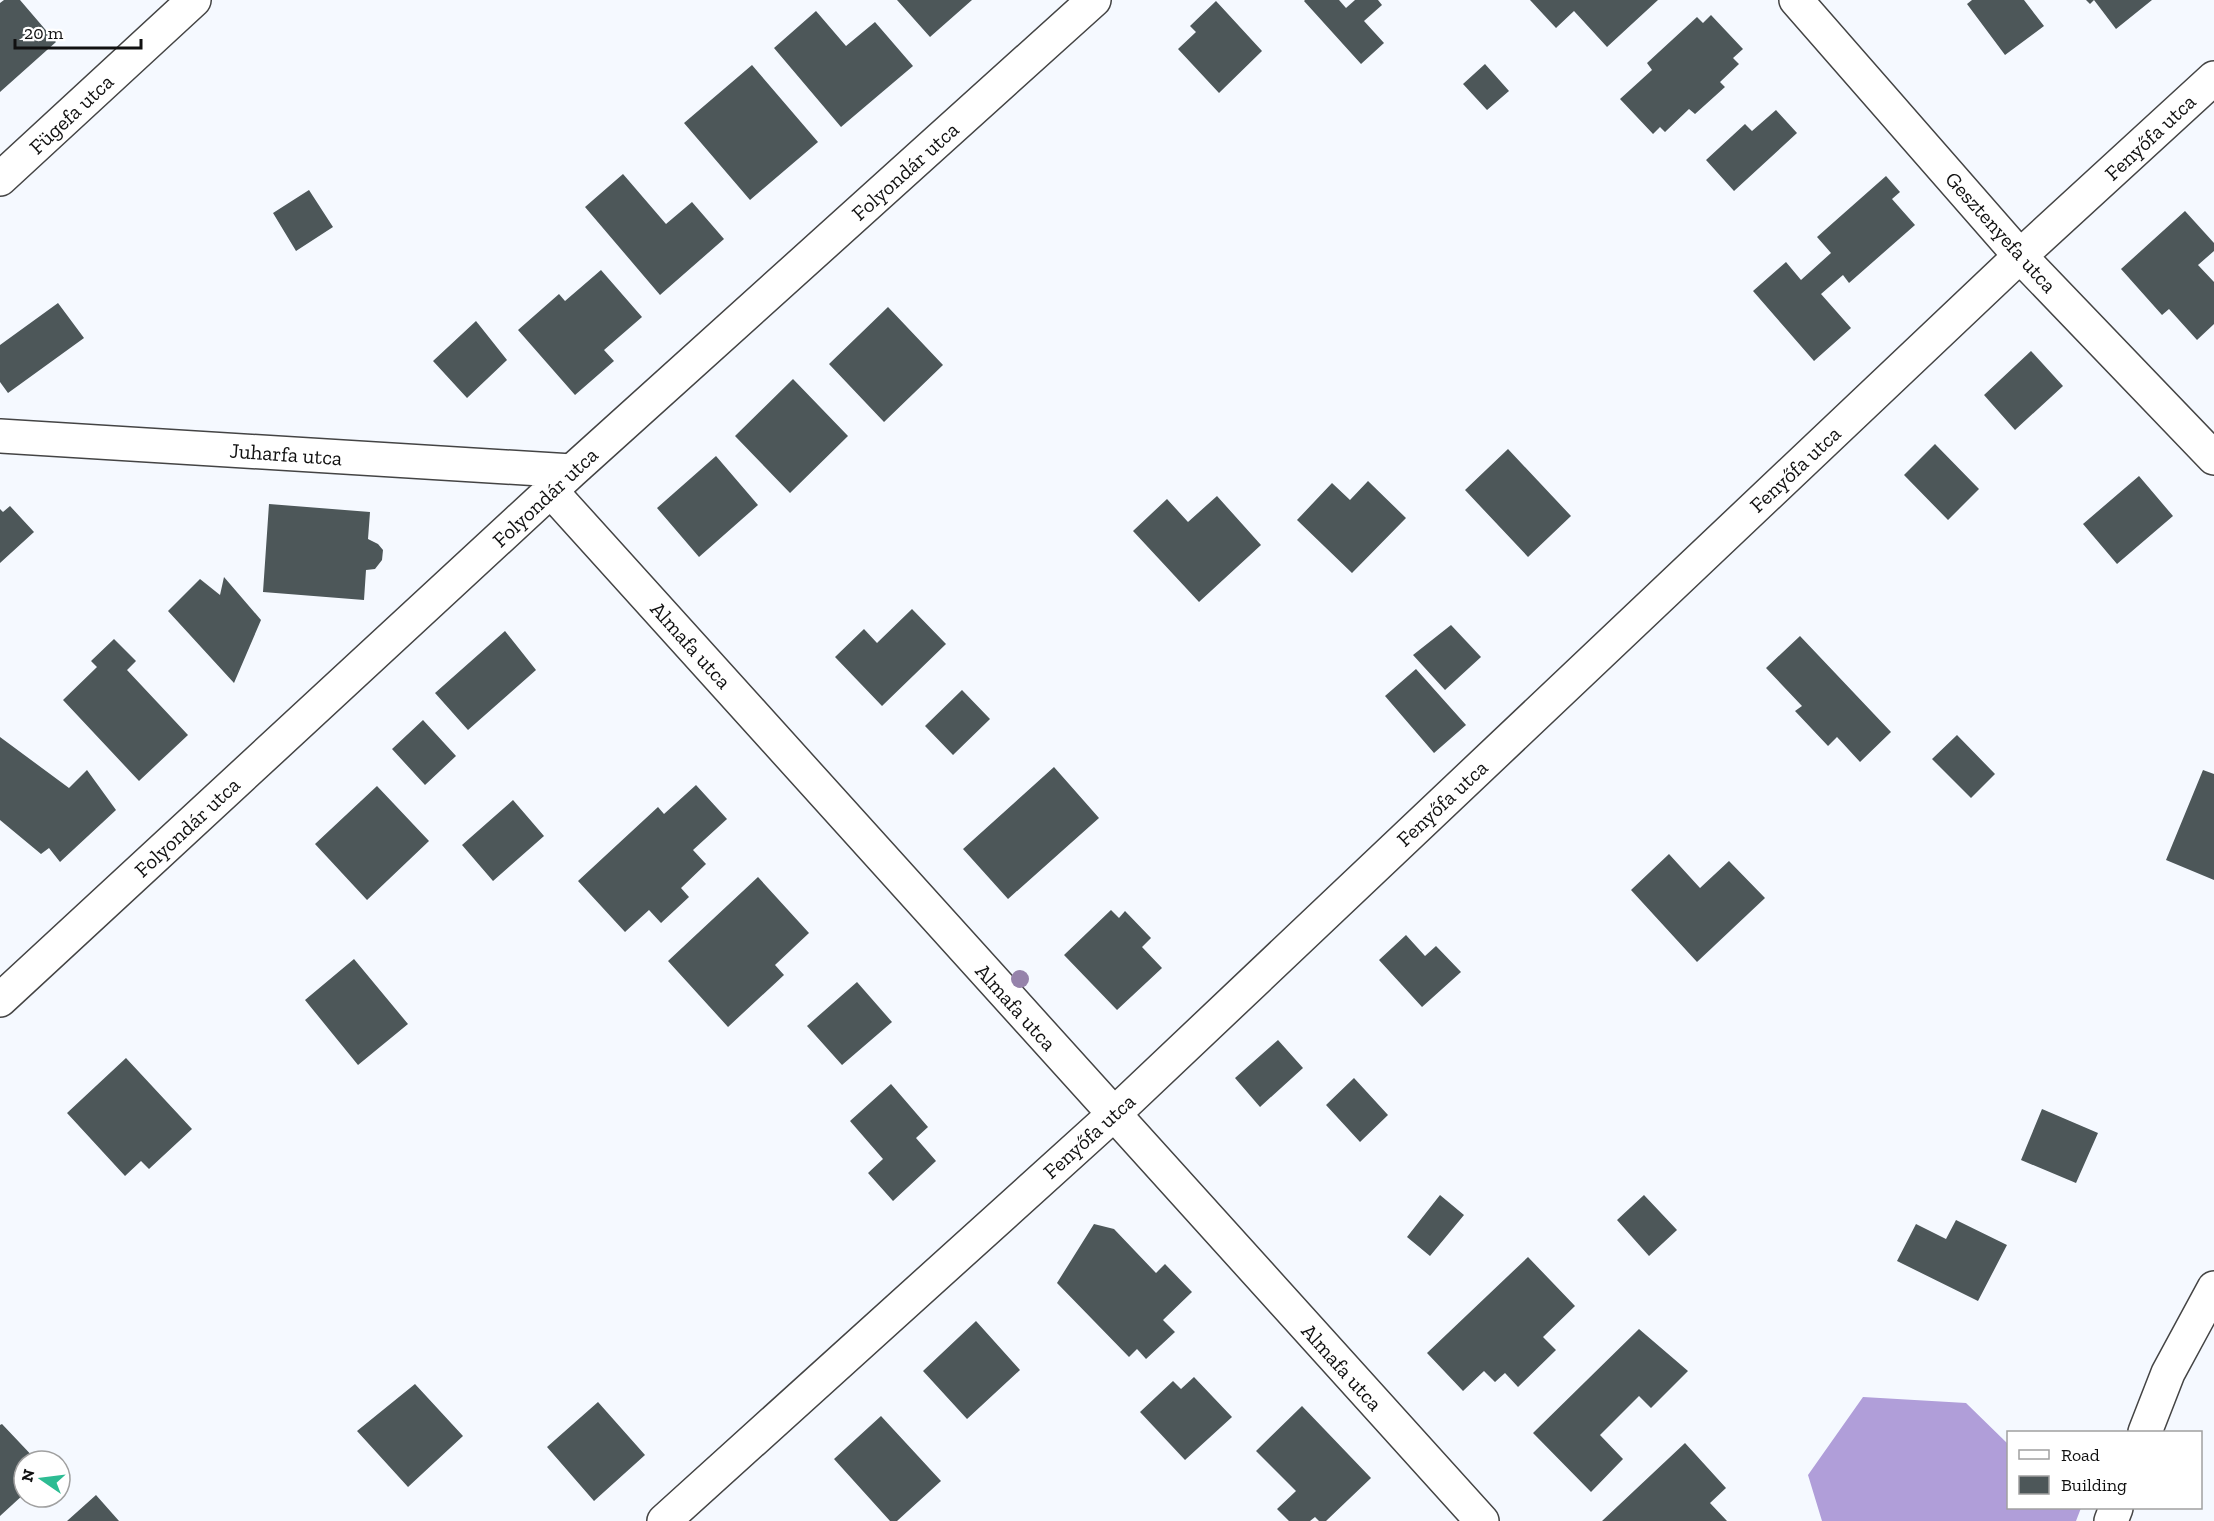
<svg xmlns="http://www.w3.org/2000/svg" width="2214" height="1521" viewBox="0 0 2214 1521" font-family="'Zilla Slab',serif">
<rect width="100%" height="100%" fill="#f5f9ff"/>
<path fill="#b09ed9" d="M1863 1397 1966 1403 2008 1444V1508H2081L2076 1521H1822L1808 1475Z"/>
<path fill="#4d5759" d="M4 0H20L56 42 0 92V3Z
M897 0H972L930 37Z
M1305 0H1339L1346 8 1355 0H1378L1382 5 1364 21 1384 43 1361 64 1304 1Z
M1530 0H1658L1607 47 1574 11 1556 28Z
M1972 0H2024L2044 26 2005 55 1967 4Z
M2086 0H2152L2116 29 2094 0 2090 4Z
M1216 1 1262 51 1219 93 1178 49 1196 32 1190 26Z
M816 11 846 46 875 22 913 66 841 127 774 48Z
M1711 15 1743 49 1733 58 1739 64 1720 82 1725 87 1695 114 1689 109 1665 132 1660 127 1653 134 1620 99 1652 70 1647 63 1697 17 1703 23Z
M1485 64 1509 91 1487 110 1463 84Z
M752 65 818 142 750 200 684 123Z
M1776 110 1797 133 1734 191 1706 160 1745 124 1752 131Z
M623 174 666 224 692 202 724 239 660 295 585 207Z
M1886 176 1900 192 1892 199 1915 225 1849 283 1843 275 1821 294 1851 328 1814 361 1753 291 1786 262 1801 280 1831 253 1817 237Z
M309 190 333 227 296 251 273 213Z
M2185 211 2214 243V251L2198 265 2214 282V324L2197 340 2169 309 2162 315 2121 269Z
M601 270 642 317 604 350 614 361 575 395 518 330 559 294 565 301Z
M58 303 84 338 8 393 0 382V345Z
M888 307 943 365 884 422 829 364Z
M476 321 507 360 467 398 433 361Z
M2031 351 2063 386 2015 430 1984 395Z
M793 379 848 436 790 493 735 436Z
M1935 444 1979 489 1948 520 1904 475Z
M1508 449 1571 516 1528 557 1465 490Z
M716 456 758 505 699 557 657 508Z
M2139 476 2173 516 2117 564 2083 524Z
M1368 481 1406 518 1352 573 1297 520 1332 483 1350 500Z
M1217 496 1261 545 1199 602 1133 531 1167 499 1188 522Z
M269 504 370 512 368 539 378 544 383 550 382 560 375 569 366 570 364 600 263 592Z
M10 506 34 532 0 563V509L3 512Z
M224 577 261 620 234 683 168 611 200 579 220 595Z
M912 609 946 644 882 706 835 657 864 629 877 643Z
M1451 625 1481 657 1445 690 1413 655Z
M505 631 536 670 468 730 435 693Z
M1800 636 1891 732 1860 762 1837 737 1828 746 1795 711 1802 706 1766 668Z
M114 639 136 661 127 670 188 735 139 781 63 700 97 667 91 661Z
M1416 669 1466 725 1434 753 1385 696Z
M962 690 990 719 953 755 925 726Z
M423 720 456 756 425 785 392 749Z
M1957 735 1995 774 1971 798 1932 759Z
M0 737 69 788 87 770 116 810 60 862 49 848 41 854 0 820Z
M1054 767 1099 818 1008 899 963 849Z
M2203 770 2214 774V880L2166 860Z
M696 785 727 819 693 850 706 864 681 888 689 897 661 923 649 910 625 932 578 881 658 807 664 814Z
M377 786 429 841 367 900 315 844Z
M513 800 544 836 493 881 462 845Z
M1669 854 1700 888 1729 861 1765 898 1697 962 1631 890Z
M758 877 809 933 775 965 784 975 728 1027 668 961Z
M1111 910 1119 918 1125 911 1151 938 1142 947 1162 968 1117 1010 1064 955Z
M1406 935 1425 956 1436 946 1461 972 1422 1007 1379 960Z
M354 959 408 1024 358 1065 305 1000Z
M857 982 892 1022 842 1065 807 1026Z
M1278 1040 1303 1068 1260 1107 1235 1078Z
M126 1058 192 1129 149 1169 141 1161 125 1176 67 1113Z
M1354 1078 1388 1115 1360 1142 1326 1105Z
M891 1084 928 1127 916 1138 936 1161 893 1201 868 1173 883 1159 850 1121Z
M2042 1109 2098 1133 2076 1183 2021 1160Z
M1440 1195 1464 1215 1430 1256 1407 1237Z
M1644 1195 1677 1230 1649 1256 1617 1220Z
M1956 1220 2007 1245 1978 1301 1897 1261 1916 1224 1946 1239Z
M1094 1224 1114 1229 1156 1273 1165 1264 1192 1292 1163 1320 1175 1332 1146 1359 1137 1349 1129 1357 1057 1283Z
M1528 1257 1575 1306 1543 1337 1556 1350 1518 1387 1505 1373 1495 1382 1484 1371 1463 1391 1427 1353Z
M976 1321 1020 1370 967 1419 923 1371Z
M1639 1329 1688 1371 1651 1408 1639 1396 1600 1435 1623 1459 1591 1492 1533 1433Z
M1194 1377 1232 1417 1185 1460 1140 1412 1173 1381 1181 1389Z
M415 1384 463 1436 408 1487 357 1431Z
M598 1402 645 1455 594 1501 547 1447Z
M1302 1406 1371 1478 1326 1521H1319L1315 1517 1310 1521H1289L1277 1509 1296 1491 1256 1451Z
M881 1416 941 1481 897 1521H890L834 1459Z
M2 1424 37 1461H24V1494L0 1516V1425Z
M1685 1443 1726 1488 1710 1503 1727 1521H1602Z
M96 1495 119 1521H67Z"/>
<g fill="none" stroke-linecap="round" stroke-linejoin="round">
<defs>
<path id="minor" d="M1796 0 2020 256 2214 458
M0 179 194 0
M0 436 572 471
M551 491 1482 1521
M0 1000 572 471 1094 0
M2145 1432 2168 1373 2214 1288
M664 1521 1113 1115 2020 256 2214 78
M2111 1521 2116 1508"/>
</defs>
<use href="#minor" stroke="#444" stroke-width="36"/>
<use href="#minor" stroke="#fff" stroke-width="33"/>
</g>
<circle fill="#9683ab" cx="1020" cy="979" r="9"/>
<g text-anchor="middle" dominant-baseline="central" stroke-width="6" stroke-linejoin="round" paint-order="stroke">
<g font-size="21" fill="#111" stroke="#fff">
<text transform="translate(71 114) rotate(-43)">Fügefa utca</text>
<text transform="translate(2150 137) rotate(-43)">Fenyőfa utca</text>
<text transform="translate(905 171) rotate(-42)">Folyondár utca</text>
<text transform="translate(2001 232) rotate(48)">Gesztenyefa utca</text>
<text transform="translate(286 454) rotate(4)">Juharfa utca</text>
<text transform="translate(1795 469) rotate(-43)">Fenyőfa utca</text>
<text transform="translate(545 497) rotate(-43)">Folyondár utca</text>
<text transform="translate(691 645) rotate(48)">Almafa utca</text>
<text transform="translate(1442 803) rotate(-43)">Fenyőfa utca</text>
<text transform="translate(187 827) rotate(-43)">Folyondár utca</text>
<text transform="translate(1016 1007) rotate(48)">Almafa utca</text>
<text transform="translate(1089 1136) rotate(-42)">Fenyőfa utca</text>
<text transform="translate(1342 1367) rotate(48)">Almafa utca</text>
</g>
</g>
<rect x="2007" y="1431" width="195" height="78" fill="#ffffff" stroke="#a0a0a0" stroke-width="1.5"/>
<rect x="2019" y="1450" width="30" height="9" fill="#ffffff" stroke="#a0a0a0" stroke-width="1.5"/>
<text x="2061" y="1461" font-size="18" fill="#111111">Road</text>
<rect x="2019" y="1476" width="30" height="18" fill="#4d5759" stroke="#a0a0a0" stroke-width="1.5"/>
<text x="2061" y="1491" font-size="18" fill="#111111">Building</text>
<g transform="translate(42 1479) rotate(284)"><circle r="28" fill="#ffffff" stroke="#a0a0a0" stroke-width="1.5"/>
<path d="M0-4.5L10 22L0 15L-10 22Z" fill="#2dbc93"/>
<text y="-9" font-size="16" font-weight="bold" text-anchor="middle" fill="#111111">N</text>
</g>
<path d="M15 39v9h126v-9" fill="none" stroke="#111111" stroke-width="3"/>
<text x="24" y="39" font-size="18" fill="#111111" stroke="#ffffff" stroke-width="4.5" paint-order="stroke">20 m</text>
</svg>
